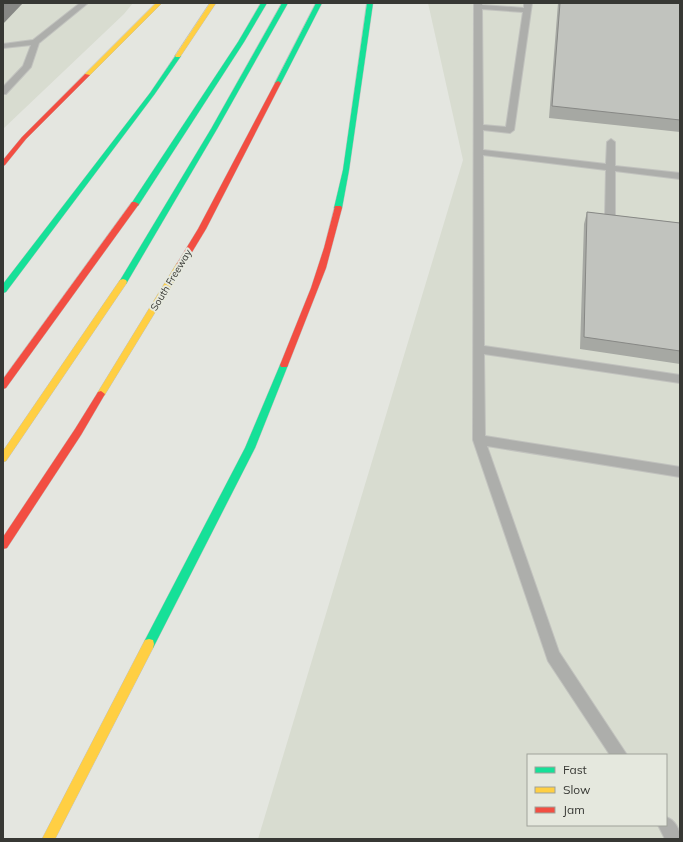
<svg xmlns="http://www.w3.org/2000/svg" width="683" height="842" viewBox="0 0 683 842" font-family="Mulish,sans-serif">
<rect width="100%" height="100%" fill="#e4e6e0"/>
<path fill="#d8dcd0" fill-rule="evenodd" d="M3 3H133L124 14 3 129Z
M428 3H680V839H258L463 160ZM528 755H666V825H528Z"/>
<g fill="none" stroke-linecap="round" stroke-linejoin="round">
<defs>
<path id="lane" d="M80 3H88L39 43 31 67 6 94H3V87L23 66 31 45 3 48V44L33 40Z
M474 3H482V5L524 8V3H532L514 130 510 133 483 130V150L606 164 607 142 611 139 615 142V166L680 173V179L615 171V217L610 220 605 217 606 170 483 155 484 346 680 375V383L484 354 485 436 680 467V477L487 446 559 652 627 755H610L548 661 473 440ZM482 9 523 12 506 127 483 125Z
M666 817C675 820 680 829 680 839H665L658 825H666Z"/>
<path id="fast" d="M261 3H267L244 42 138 206H132L131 204 238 42Z
M282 3H288L217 129 126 284H120L119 282 211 129Z
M316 3H322L281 83 276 84 275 83Z
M367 3H373L349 170 342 208 338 210 334 208 343 170Z
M176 55 181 56 154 95 6 292 3 293V284L150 93Z
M284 362 288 365 255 448 153 648 149 649 145 648 144 644 145 640 245 448 280 365Z"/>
<path id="slow" d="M156 3H162L89 76H85V74Z
M210 3H216L180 57H176L175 56Z
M180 262 184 265 104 396H98L97 394 98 392 177 263Z
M123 279 126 280 127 282 126 284 6 461 3 462V451L120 280Z
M149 639 153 640 154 644 153 648 55 839H42L145 640Z"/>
<path id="jam" d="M85 74 90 75 26 139 5 165 3 166V160L22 137Z
M278 81 281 83 206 229 183 267H177L176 265 198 229 275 83Z
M132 202H135L139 204 6 388 3 389V379Z
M335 206H341L342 208 326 268 288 365 287 367H281L280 365 311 288 324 248Z
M101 391 105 394 81 435 7 548 3 549V537L75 429 98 392Z"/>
</defs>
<use href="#lane" stroke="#c1c2be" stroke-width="2"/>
<use href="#fast" stroke="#c1c2be" stroke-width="1"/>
<use href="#slow" stroke="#c1c2be" stroke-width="1"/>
<use href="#jam" stroke="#c1c2be" stroke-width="1"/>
<use href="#lane" fill="#adaeab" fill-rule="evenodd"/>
<use href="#fast" fill="#16e098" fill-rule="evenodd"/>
<use href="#slow" fill="#ffcf43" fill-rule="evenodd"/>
<use href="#jam" fill="#f24e42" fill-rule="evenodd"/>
</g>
<path fill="#a6a8a3" d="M558 3H680V132L549 118Z
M587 212 680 223V364L580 349 584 224Z"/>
<path fill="#878885" d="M5 3H23L3 24V5Z"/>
<path fill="#c1c3be" stroke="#878885" d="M560 3H680V120L552 106Z
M587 212 680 223V351L584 337Z"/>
<g text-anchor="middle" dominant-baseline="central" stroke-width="4" stroke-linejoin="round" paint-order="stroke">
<g font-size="10" fill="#373834" stroke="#e5e8de">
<text transform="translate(171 280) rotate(-59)">South Freeway</text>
</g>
</g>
<rect width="683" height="842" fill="none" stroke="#373834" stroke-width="8"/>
<rect x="527" y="754" width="140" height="72" fill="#e5e8de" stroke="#9fa29a"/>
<rect x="535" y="767" width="20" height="6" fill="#16e098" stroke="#9fa29a"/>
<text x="563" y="774" font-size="12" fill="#373834">Fast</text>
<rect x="535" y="787" width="20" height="6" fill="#ffcf43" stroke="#9fa29a"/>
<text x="563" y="794" font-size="12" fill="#373834">Slow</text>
<rect x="535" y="807" width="20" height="6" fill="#f24e42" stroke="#9fa29a"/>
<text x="563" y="814" font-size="12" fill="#373834">Jam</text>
</svg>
